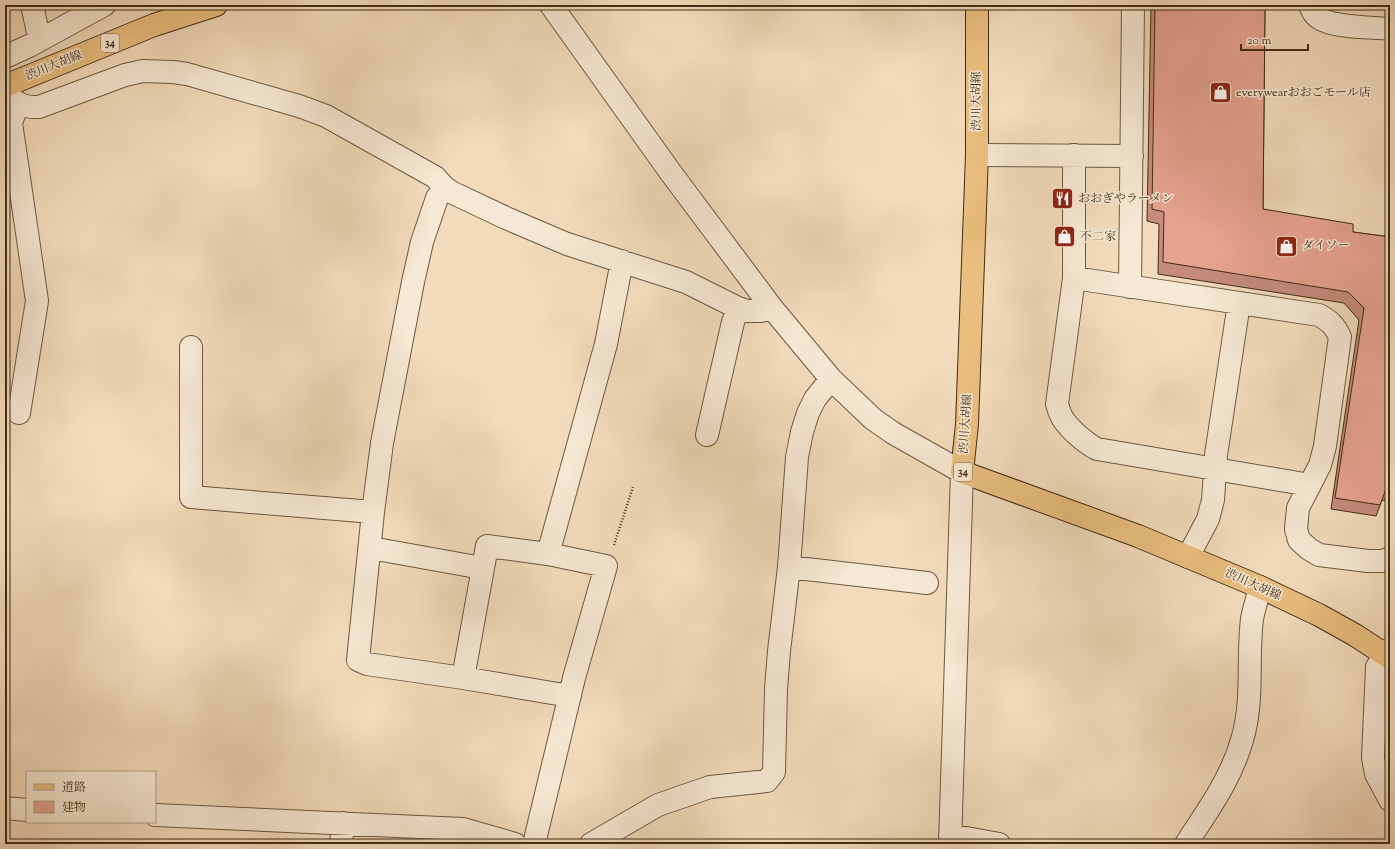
<svg xmlns="http://www.w3.org/2000/svg" width="1395" height="849" viewBox="0 0 1395 849" font-family="'Sorts Mill Goudy','Noto Serif JP',serif">
<rect width="100%" height="100%" fill="#f2dbbc"/>
<filter id="stains"><feTurbulence type="fractalNoise" baseFrequency=".005" numOctaves="4"/><feColorMatrix values="0 0 0 0 .2 0 0 0 0 .09 0 0 0 0 .02 0 0 0 .5 -.17"/></filter>
<radialGradient id="worn" r=".72"><stop offset=".6" stop-color="#630" stop-opacity="0"/><stop offset="1" stop-color="#630" stop-opacity=".3"/></radialGradient>
<g fill="none" stroke-linecap="round" stroke-linejoin="round">
<defs>
<path id="minor" d="M32 5 37 28 41 39
M551 5 671 173 772 308 831 379 873 419 893 433 962 472 950 844
M1310 5C1312 10 1314 15 1319 18 1334 28 1371 27 1390 29
M5 57 29 46 104 5
M5 91C15 103 23 108 39 107L125 75 143 71 173 72 187 74 299 106 326 116 435 177 444 187 451 192 506 218 567 244 686 282 738 308 747 311H760L772 308
M18 103 11 123 37 301 19 413
M977 155 1132 156
M1074 155V278L1057 404C1058 407 1059 411 1060 413 1064 425 1085 443 1097 449L1310 485
M444 187 437 198 422 242 413 282 382 443 373 512 358 660 367 664 463 678 570 696
M1074 278 1319 315C1330 321 1335 326 1340 337L1325 446 1320 465 1298 508 1296 529 1299 540 1309 549 1319 555 1368 561H1383L1390 558
M1130 287 1133 5
M191 347V497L373 512
M707 435 733 322 738 308
M371 548 482 568
M548 554 606 344 622 261
M1188 557 1208 519 1213 500 1216 455 1239 303
M789 567 927 583
M1390 649 1385 654 1377 667 1373 758 1376 774 1390 800
M463 678 487 546 548 554 606 566 574 678 534 844
M5 808 27 810
M155 815 463 829 515 844
M950 835 999 844
M341 844 343 823
M591 844 658 805 710 787 767 781 774 772 776 689 779 651 789 567 797 457 802 432 808 413 815 399 831 379
M1186 844C1208 810 1231 779 1242 740 1254 701 1247 659 1252 619 1254 608 1258 597 1260 587"/>
<path id="major" d="M977 5V155L967 424 962 472 1138 536 1260 587 1319 615 1355 635 1390 658
M5 86 154 25 216 5"/>
</defs>
<use href="#minor" stroke="#6c5840" stroke-width="24"/>
<use href="#major" stroke="#402c16" stroke-width="24"/>
<path stroke="#402c16" stroke-width="2.5" stroke-dasharray="1 2" stroke-linecap="butt" d="M614 545 633 487"/>
<use href="#minor" stroke="#f7e8d3" stroke-width="22"/>
<use href="#major" stroke="#e9be7e" stroke-width="22"/>
</g>
<path fill="#c58b7d" stroke="#402c16" d="M1151 5H1265L1263 209 1353 232 1390 237V502L1382 500 1376 516 1331 509 1359 320 1344 303 1158 274 1159 224 1147 221Z"/>
<path fill="#e5a291" stroke="#402c16" d="M1155 5H1265L1263 209 1353 224V232L1390 237V489H1386L1380 505 1335 498 1364 308 1348 292 1163 262 1164 212 1152 209Z"/>
<defs>
<symbol id="shop-square" viewBox="-11 -11 22 22"><rect x="-9" y="-9" width="18" height="18" rx="4" fill="#8f2418" stroke="#f7e8d3"/><path d="M-5-2.5h2.3a2.7 3.5 0 0 1 5.4 0H5L5.5 6h-11ZM-1.5-2.5h3a1.5 2.3 0 0 0-3 0Z" fill="#fff"/></symbol>
<symbol id="restaurant-square" viewBox="-11 -11 22 22"><rect x="-9" y="-9" width="18" height="18" rx="4" fill="#8f2418" stroke="#f7e8d3"/><path d="M-5-6h1v4h1v-4h1v4h1v-4h1v5L-1.5 .5V6h-2V.5L-5-1ZM5-6V6H3V1.5H1.5Q1.5-4 5-6Z" fill="#fff"/></symbol>
</defs>
<g fill-rule="evenodd">
<use href="#shop-square" x="1208" y="80" width="25" height="25"/>
<use href="#restaurant-square" x="1050" y="186" width="25" height="25"/>
<use href="#shop-square" x="1052" y="224" width="25" height="25"/>
<use href="#shop-square" x="1274" y="234" width="25" height="25"/>
</g>
<g text-anchor="middle" dominant-baseline="central" stroke-width="3" stroke-linejoin="round" paint-order="stroke">
<g fill="#f7e8d3" stroke="#77644f" stroke-width="1">
<rect x="101" y="34" width="18" height="18" rx="3"/>
<rect x="954" y="463" width="18" height="18" rx="3"/>
</g>
<g font-size="11" font-weight="bold" fill="#402c16">
<text x="110" y="43">34</text>
<text x="963" y="472">34</text>
</g>
<g font-size="12" fill="#402c16" stroke="#f7e8d3">
<text transform="translate(54 66) rotate(-22)">渋川大胡線</text>
<text transform="translate(977 101) rotate(-90)">渋川大胡線</text>
<text transform="translate(966 424) rotate(-86)">渋川大胡線</text>
<text transform="translate(1253 585) rotate(24)">渋川大胡線</text>
</g>
<g font-size="12" fill="#402c16" stroke="#f7e8d3" text-anchor="start">
<text x="1236" y="93">everywearおおごモール店</text>
<text x="1078" y="199">おおぎやラーメン</text>
<text x="1080" y="237">不二家</text>
<text x="1302" y="246">ダイソー</text>
</g>
</g>
<rect width="1395" height="849" fill="none" stroke="#f2dbbc" stroke-width="20"/>
<rect x="6" y="6" width="1383" height="837" fill="none" stroke="#402c16" stroke-width="2"/>
<rect x="10" y="10" width="1375" height="829" fill="none" stroke="#402c16"/>
<rect x="26" y="771" width="130" height="52" fill="#f7e8d3" stroke="#ae9d87"/>
<rect x="34" y="784" width="20" height="6" fill="#e9be7e" stroke="#ae9d87"/>
<text x="62" y="791" font-size="12" fill="#402c16">道路</text>
<rect x="34" y="801" width="20" height="12" fill="#e5a291" stroke="#ae9d87"/>
<text x="62" y="811" font-size="12" fill="#402c16">建物</text>
<path d="M1241 44v6h67v-6" fill="none" stroke="#402c16" stroke-width="2"/>
<text x="1247" y="44" font-size="12" fill="#402c16" stroke="#f7e8d3" stroke-width="3" paint-order="stroke">20 m</text>
<rect width="100%" height="100%" filter="url(#stains)"/>
<rect width="100%" height="100%" fill="url(#worn)"/>
</svg>
